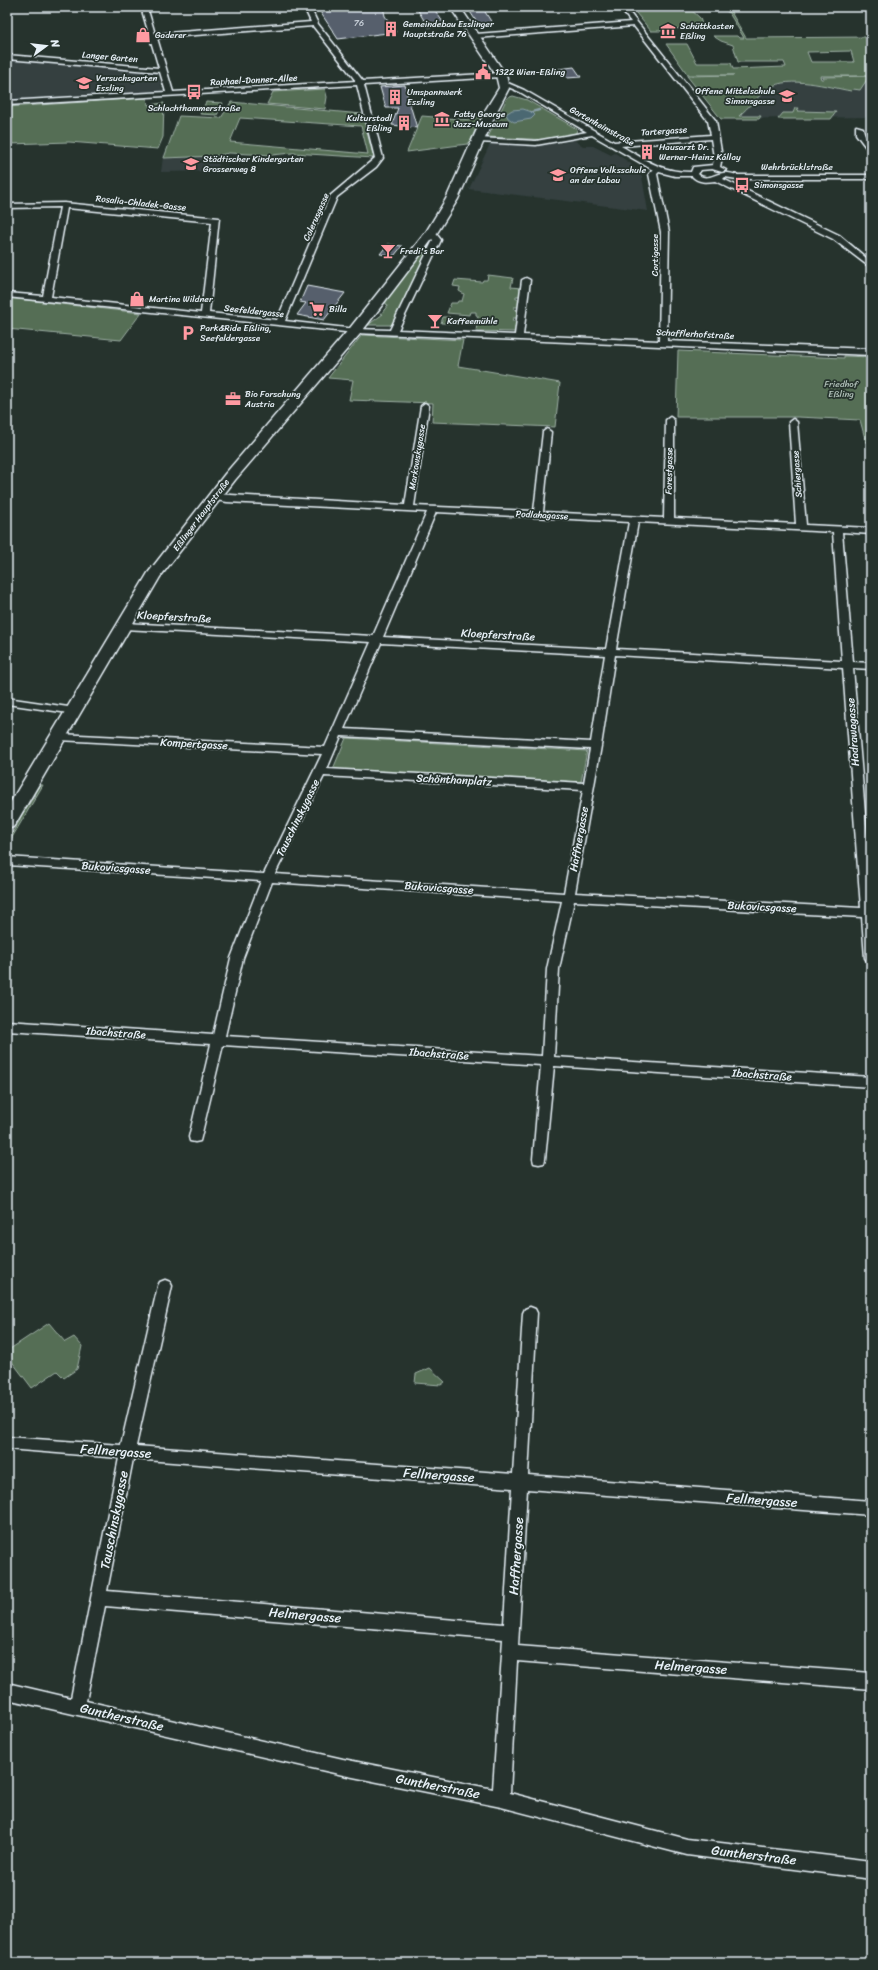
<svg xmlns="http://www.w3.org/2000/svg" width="878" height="1970" viewBox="0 0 878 1970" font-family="Sriracha,sans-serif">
<rect width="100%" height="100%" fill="#26332d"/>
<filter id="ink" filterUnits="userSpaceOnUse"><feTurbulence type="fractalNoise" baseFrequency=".025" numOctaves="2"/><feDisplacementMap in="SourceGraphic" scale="8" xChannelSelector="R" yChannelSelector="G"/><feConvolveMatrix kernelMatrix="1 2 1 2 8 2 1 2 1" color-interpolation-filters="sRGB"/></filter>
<g filter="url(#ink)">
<path fill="#344040" d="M7 58 157 72 163 91 7 100Z
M687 76H871V117L721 119Z
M574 140 583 146H593L611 155 615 153 630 163 642 177 648 211 469 189 490 144 527 146 561 143Z
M169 144 220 148 218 171 161 172 163 157Z"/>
<path fill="#556e54" stroke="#9eb0a6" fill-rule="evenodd" d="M631 7H688L700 18 703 28 662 29 663 31H651Z
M721 7H728L746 38 871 37V76H820L821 79H824L823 77 871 76V78H868L860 90 853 89 851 91C829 87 789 75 769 88 758 96 749 107 739 116H761L759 119H721L687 76 734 75H688L666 44H687L697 63H731L733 69 786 67 784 62H738L733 45 721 41 713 36H738L740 38H744L729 13ZM851 51 854 62H811L807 52Z
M325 89 327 97 325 109 267 104 273 92Z
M513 96 527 100 577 129 576 133 549 140 488 137 507 98Z
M147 98 148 105 164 103 163 137 158 149 69 142 9 144 7 146V107Z
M206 102 223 103 217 115 200 114Z
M231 102 362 114 374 158 292 153 272 155 229 153 216 156 164 158 179 116 221 118ZM240 118 361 126 368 154 230 142Z
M795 108H799L797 111 836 112 831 119H778L783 113H793Z
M474 114 482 115 470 142 467 144 407 152 422 116 471 120Z
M432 240H434L393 325H368L383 314H381L388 305 386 304 385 299Z
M488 275 513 278 511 287 521 288V296H516V299H520L519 307H514V309L519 310 518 318H513L512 321H518L517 332 476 331 477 324 441 323 443 317H450L449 320 477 323 478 316 476 315V312H470L469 315 447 313 451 303H457L458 301H462L464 294 459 291 460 287 453 286 455 280 482 282 483 280H487Z
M7 298 141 313 121 340 7 329Z
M362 335 463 340 458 366 560 383 555 427 432 422 433 403 349 400 353 380 328 378Z
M678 351 844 358V356L871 357V442H866L860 420 798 417H676Z
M346 738 587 751 581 782 333 769Z
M40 785H43L7 846V841L20 820 16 819 19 813H23L35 795 31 794 34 788H38Z
M49 1323 65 1342 74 1337 82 1346 77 1369 64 1378 57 1371 32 1388 7 1355V1351Z
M430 1368 445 1382 441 1385 415 1383 416 1374Z"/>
<path fill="#4c6872" stroke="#8a9fa8" d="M523 109 532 112 535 115 531 119 514 122 508 118 506 114 512 110Z"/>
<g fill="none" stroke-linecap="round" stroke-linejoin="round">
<path stroke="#8a9fa8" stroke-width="2.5" d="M532 112 539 110"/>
</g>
<path fill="#565f6c" stroke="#e8f1f8" d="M381 7H383L385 16 396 32 338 39 319 10Z
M416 7 434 9 445 25 428 27Z
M467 7H482L492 23 478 24Z
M574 67 581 77 567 78 558 69Z
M405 85 408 98 417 128 392 125 398 108H386L380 87Z
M388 244 402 246 394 256 380 254Z
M307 286 345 293 324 320 297 315 306 303 300 302Z"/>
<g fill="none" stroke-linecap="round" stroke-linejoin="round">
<defs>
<path id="minor" d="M141 7H147L155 34 311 22 304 7H310L318 24 363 81 501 73 504 75 501 77 364 85 383 158 376 167 337 197 285 321 355 329 390 330 433 240 427 233 431 231H434L441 240 398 330 515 335 522 280 526 278 530 280 523 335 659 341 661 232 649 174 653 170 592 135 536 145 479 142 475 140 479 138 536 141 587 132 520 92 501 84V82L503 81 524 90 614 142 711 135 708 121 634 26 476 38 473 36 476 34 631 22 619 7H625L716 121 722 157 720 167 726 170 722 172 712 169 701 170 698 174C706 182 714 174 723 173 727 172 733 174 737 175H871V179H737L725 177 723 179 839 235 871 262V268L833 239 715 181C707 182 698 183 692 176H675L659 172 657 174 669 232 667 341 871 349V355L355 333 7 297V293L43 296 60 207 7 208V204L64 203 219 218 209 313 277 320 330 196 375 158 357 85 7 105V101L166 92 160 72 7 59V55L159 68ZM313 26 356 81 173 92 157 38ZM711 139 714 157 713 165 693 167 691 172C661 172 646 160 621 146ZM67 208 212 222 201 313 51 297Z
M856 126 863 128C864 137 871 141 871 150H868L856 134Z
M425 403 429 406 414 506 534 511 543 432 547 429 551 432 543 512 664 518 666 420 670 417 674 420V518L796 524 789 422 793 419 797 422 806 525 871 528V534L842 532 853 662 871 663V669L853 668 871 886V962L867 961 865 958 862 917 574 901 559 969 554 1057 871 1077V1087L554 1066 545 1159 544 1163 539 1164 534 1163 533 1159 541 1065 223 1045 201 1137 200 1141 195 1142 190 1141 189 1137 211 1044 7 1031V1021L213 1035 231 958 261 881 7 865V857L264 874 322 754 59 740 54 737 59 734 325 747 371 642 124 629 119 626 124 623 373 636 427 512 227 502 211 499 209 497 214 494 405 505 421 406ZM436 512 629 522 606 649 383 637ZM638 522 833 532 842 661 616 649ZM381 643 605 655 591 742 344 729ZM615 655 843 668 861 908 575 893 601 746ZM341 736 590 749 584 783 327 769ZM324 776 583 790 564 893 275 874ZM272 882 562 901 547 969 542 1056 225 1036 243 958Z
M7 698 75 708 80 711 75 714 7 704Z
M165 1280 170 1282 172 1286 136 1446 513 1474 523 1313 525 1309 530 1307 535 1309 537 1313 528 1475 871 1501V1515L527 1489 518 1646 871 1673V1689L517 1661 510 1793 687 1839 871 1861V1879L687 1855 501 1807 343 1775 7 1699V1683L71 1698 119 1458 7 1449V1437L121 1445 158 1286 160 1282ZM133 1459 512 1488 504 1624 107 1591ZM105 1606 503 1639 493 1789 343 1759 86 1701Z"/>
<path id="primary" d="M450 7H460L506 75 509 88 498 109 458 199 437 233 360 334 235 480 160 577 16 823 13 827 7 829V808L148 573 225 474 350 328 426 232 446 199 486 109 499 88 496 75Z"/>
</defs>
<use href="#minor" stroke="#e8f1f8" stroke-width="3"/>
<use href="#primary" stroke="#e8f1f8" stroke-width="3"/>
<use href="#minor" fill="#26332d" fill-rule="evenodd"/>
<use href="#primary" fill="#26332d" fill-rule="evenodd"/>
</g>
</g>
<defs>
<symbol id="building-bare" viewBox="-9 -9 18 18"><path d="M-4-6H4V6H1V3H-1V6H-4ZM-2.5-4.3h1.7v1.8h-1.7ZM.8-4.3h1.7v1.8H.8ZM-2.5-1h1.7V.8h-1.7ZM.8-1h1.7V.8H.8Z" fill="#ff9aa2" stroke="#26332d" stroke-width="2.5" paint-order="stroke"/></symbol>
<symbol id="museum-bare" viewBox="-9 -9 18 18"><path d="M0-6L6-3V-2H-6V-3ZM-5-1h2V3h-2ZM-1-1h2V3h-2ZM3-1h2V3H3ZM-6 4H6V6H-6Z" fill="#ff9aa2" stroke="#26332d" stroke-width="2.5" paint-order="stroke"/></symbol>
<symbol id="shop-bare" viewBox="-9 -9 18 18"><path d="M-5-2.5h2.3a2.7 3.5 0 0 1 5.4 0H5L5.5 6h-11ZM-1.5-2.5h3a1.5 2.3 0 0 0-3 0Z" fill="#ff9aa2" stroke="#26332d" stroke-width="2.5" paint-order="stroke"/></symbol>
<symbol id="civic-bare" viewBox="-9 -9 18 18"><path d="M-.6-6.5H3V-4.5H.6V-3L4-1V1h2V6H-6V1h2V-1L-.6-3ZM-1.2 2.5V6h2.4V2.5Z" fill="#ff9aa2" stroke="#26332d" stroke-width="2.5" paint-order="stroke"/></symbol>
<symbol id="university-bare" viewBox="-9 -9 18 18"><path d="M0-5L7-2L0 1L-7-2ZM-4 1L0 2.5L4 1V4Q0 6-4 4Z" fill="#ff9aa2" stroke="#26332d" stroke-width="2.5" paint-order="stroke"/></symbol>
<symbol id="bus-bare" viewBox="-9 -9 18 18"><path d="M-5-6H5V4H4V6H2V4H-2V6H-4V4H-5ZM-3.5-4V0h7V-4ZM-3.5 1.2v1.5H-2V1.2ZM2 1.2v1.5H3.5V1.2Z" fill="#ff9aa2" stroke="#26332d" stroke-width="2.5" paint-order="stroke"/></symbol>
<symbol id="school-bare" viewBox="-9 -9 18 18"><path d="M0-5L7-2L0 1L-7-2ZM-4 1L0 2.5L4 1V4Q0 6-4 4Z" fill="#ff9aa2" stroke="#26332d" stroke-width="2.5" paint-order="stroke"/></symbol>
<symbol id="bar-bare" viewBox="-9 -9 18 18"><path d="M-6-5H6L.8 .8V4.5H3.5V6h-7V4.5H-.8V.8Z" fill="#ff9aa2" stroke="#26332d" stroke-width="2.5" paint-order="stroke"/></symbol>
<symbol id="supermarket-bare" viewBox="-9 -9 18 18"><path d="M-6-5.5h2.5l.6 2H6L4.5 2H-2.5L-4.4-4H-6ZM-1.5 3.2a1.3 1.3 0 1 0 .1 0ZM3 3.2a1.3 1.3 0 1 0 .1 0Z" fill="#ff9aa2" stroke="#26332d" stroke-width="2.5" paint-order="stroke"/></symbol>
<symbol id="parking-bare" viewBox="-9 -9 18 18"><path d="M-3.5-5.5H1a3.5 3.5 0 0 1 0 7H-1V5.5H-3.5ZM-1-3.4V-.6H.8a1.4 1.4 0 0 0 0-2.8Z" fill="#ff9aa2" stroke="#26332d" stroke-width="2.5" paint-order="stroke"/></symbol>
<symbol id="office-bare" viewBox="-9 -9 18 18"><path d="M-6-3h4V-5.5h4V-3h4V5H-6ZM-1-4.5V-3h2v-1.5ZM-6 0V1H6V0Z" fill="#ff9aa2" stroke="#26332d" stroke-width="2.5" paint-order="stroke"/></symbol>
</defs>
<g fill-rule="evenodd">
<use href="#building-bare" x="380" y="18" width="22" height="22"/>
<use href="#museum-bare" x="657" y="20" width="22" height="22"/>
<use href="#shop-bare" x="132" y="24" width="22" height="22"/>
<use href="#civic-bare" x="472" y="61" width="22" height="22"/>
<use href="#university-bare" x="73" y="72" width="22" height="22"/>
<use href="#bus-bare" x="183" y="81" width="22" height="22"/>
<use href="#school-bare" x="776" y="85" width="22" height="22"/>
<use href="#building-bare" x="384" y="86" width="22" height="22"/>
<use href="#museum-bare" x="431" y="108" width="22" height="22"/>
<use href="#building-bare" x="393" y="112" width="22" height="22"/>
<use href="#building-bare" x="636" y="141" width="22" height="22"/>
<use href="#school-bare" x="180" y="153" width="22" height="22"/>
<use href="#school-bare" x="547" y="164" width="22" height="22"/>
<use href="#bus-bare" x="731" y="174" width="22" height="22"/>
<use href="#bar-bare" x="377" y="240" width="22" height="22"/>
<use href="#shop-bare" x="126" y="288" width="22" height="22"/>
<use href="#supermarket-bare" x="306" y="298" width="22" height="22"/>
<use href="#bar-bare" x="424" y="310" width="22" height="22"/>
<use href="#parking-bare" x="177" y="322" width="22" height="22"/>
<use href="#office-bare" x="222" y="388" width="22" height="22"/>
</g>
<g text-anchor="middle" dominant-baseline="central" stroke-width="3.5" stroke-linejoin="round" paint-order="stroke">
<g font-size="9" fill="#c4ccd5">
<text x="359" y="23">76</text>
</g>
<g font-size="9" fill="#e8f1f8" stroke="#26332d" text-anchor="start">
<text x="403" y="24">Gemeindebau Esslinger<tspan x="403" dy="10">Hauptstraße 76</tspan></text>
<text x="680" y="26">Schüttkasten<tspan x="680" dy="10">Eßling</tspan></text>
<text x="155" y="35">Gaderer</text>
<text x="495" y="72">1322 Wien-Eßling</text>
<text x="96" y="78">Versuchsgarten<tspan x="96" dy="10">Essling</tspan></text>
<text x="775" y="91" text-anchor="end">Offene Mittelschule<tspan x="775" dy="10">Simonsgasse</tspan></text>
<text x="407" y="92">Umspannwerk<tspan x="407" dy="10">Essling</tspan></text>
<text x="194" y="108" text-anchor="middle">Schlachthammerstraße</text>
<text x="454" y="114">Fatty George<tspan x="454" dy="10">Jazz-Museum</tspan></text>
<text x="392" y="118" text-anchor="end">Kulturstadl<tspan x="392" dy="10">Eßling</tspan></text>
<text x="659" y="147">Hausarzt Dr.<tspan x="659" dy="10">Werner-Heinz Kállay</tspan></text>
<text x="203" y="159">Städtischer Kindergarten<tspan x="203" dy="10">Grosserweg 8</tspan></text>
<text x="570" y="170">Offene Volksschule<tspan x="570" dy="10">an der Lobau</tspan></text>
<text x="754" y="185">Simonsgasse</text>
<text x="400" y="251">Fredi's Bar</text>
<text x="149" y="299">Martina Wildner</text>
<text x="329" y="309">Billa</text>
<text x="447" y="321">Kaffeemühle</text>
<text x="200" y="328">Park&amp;Ride Eßling,<tspan x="200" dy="10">Seefeldergasse</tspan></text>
<text x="245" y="394">Bio Forschung<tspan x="245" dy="10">Austria</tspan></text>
</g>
<g font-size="9" fill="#e8f1f8" stroke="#26332d">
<text transform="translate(110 57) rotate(5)">Langer Garten</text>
<text transform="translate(254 80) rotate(-3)">Raphael-Donner-Allee</text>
<text transform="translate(602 126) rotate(29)">Gartenheimstraße</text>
<text transform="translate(664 131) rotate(-4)">Tartergasse</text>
<text x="797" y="167">Wehrbrücklstraße</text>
<text transform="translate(141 203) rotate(6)">Rosalia-Chladek-Gasse</text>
<text transform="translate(316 217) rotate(-66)">Colerusgasse</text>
<text transform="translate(655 255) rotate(-90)">Cortigasse</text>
<text transform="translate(254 311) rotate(6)">Seefeldergasse</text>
<text transform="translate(695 334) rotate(3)">Schafflerhofstraße</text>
<text transform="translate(417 457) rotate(-81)">Markowskygasse</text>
<text transform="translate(669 471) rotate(-89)">Forestgasse</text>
<text transform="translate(797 474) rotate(-94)">Schiergasse</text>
<text transform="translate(201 515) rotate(-53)">Eßlinger Hauptstraße</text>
<text transform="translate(542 515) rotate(3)">Podlahagasse</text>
</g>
<g font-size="9" fill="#adbdb6" stroke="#26332d">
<text x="841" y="384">Friedhof<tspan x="841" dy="10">Eßling</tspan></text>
</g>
<g font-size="11" fill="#e8f1f8" stroke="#26332d">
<text transform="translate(174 617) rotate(3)">Kloepferstraße</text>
<text transform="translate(498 635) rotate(3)">Kloepferstraße</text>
<text transform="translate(853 732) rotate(-94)">Hadrawagasse</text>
<text transform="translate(194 744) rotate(3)">Kompertgasse</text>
<text transform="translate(454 780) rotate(3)">Schönthanplatz</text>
<text transform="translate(298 818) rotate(-64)">Tauschinskygasse</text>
<text transform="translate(579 839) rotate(-80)">Haffnergasse</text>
<text transform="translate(116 868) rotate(4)">Bukovicsgasse</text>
<text transform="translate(439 888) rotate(4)">Bukovicsgasse</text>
<text transform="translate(762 907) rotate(3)">Bukovicsgasse</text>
<text transform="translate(116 1033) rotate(4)">Ibachstraße</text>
<text transform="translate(439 1054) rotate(4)">Ibachstraße</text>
<text transform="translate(762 1075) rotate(4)">Ibachstraße</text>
</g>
<g font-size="13" fill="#e8f1f8" stroke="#26332d">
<text transform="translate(116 1451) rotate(4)">Fellnergasse</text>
<text transform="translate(439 1475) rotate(4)">Fellnergasse</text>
<text transform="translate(762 1500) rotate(4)">Fellnergasse</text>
<text transform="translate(114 1520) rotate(-79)">Tauschinskygasse</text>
<text transform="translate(516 1556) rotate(-86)">Haffnergasse</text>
<text transform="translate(305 1615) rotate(5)">Helmergasse</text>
<text transform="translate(691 1667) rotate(4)">Helmergasse</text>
<text transform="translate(122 1717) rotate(13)">Guntherstraße</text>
<text transform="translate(438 1786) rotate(11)">Guntherstraße</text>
<text transform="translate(754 1855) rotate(7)">Guntherstraße</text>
</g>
</g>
<rect width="878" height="1970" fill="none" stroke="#26332d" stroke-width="24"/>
<rect x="12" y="12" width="854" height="1946" fill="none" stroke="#e8f1f8" stroke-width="1.5" filter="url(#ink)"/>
<g transform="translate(46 46) rotate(75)" stroke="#26332d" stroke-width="3" paint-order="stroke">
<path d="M0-3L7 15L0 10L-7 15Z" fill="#e8f1f8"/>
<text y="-6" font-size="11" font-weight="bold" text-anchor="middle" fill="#e8f1f8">N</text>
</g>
</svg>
